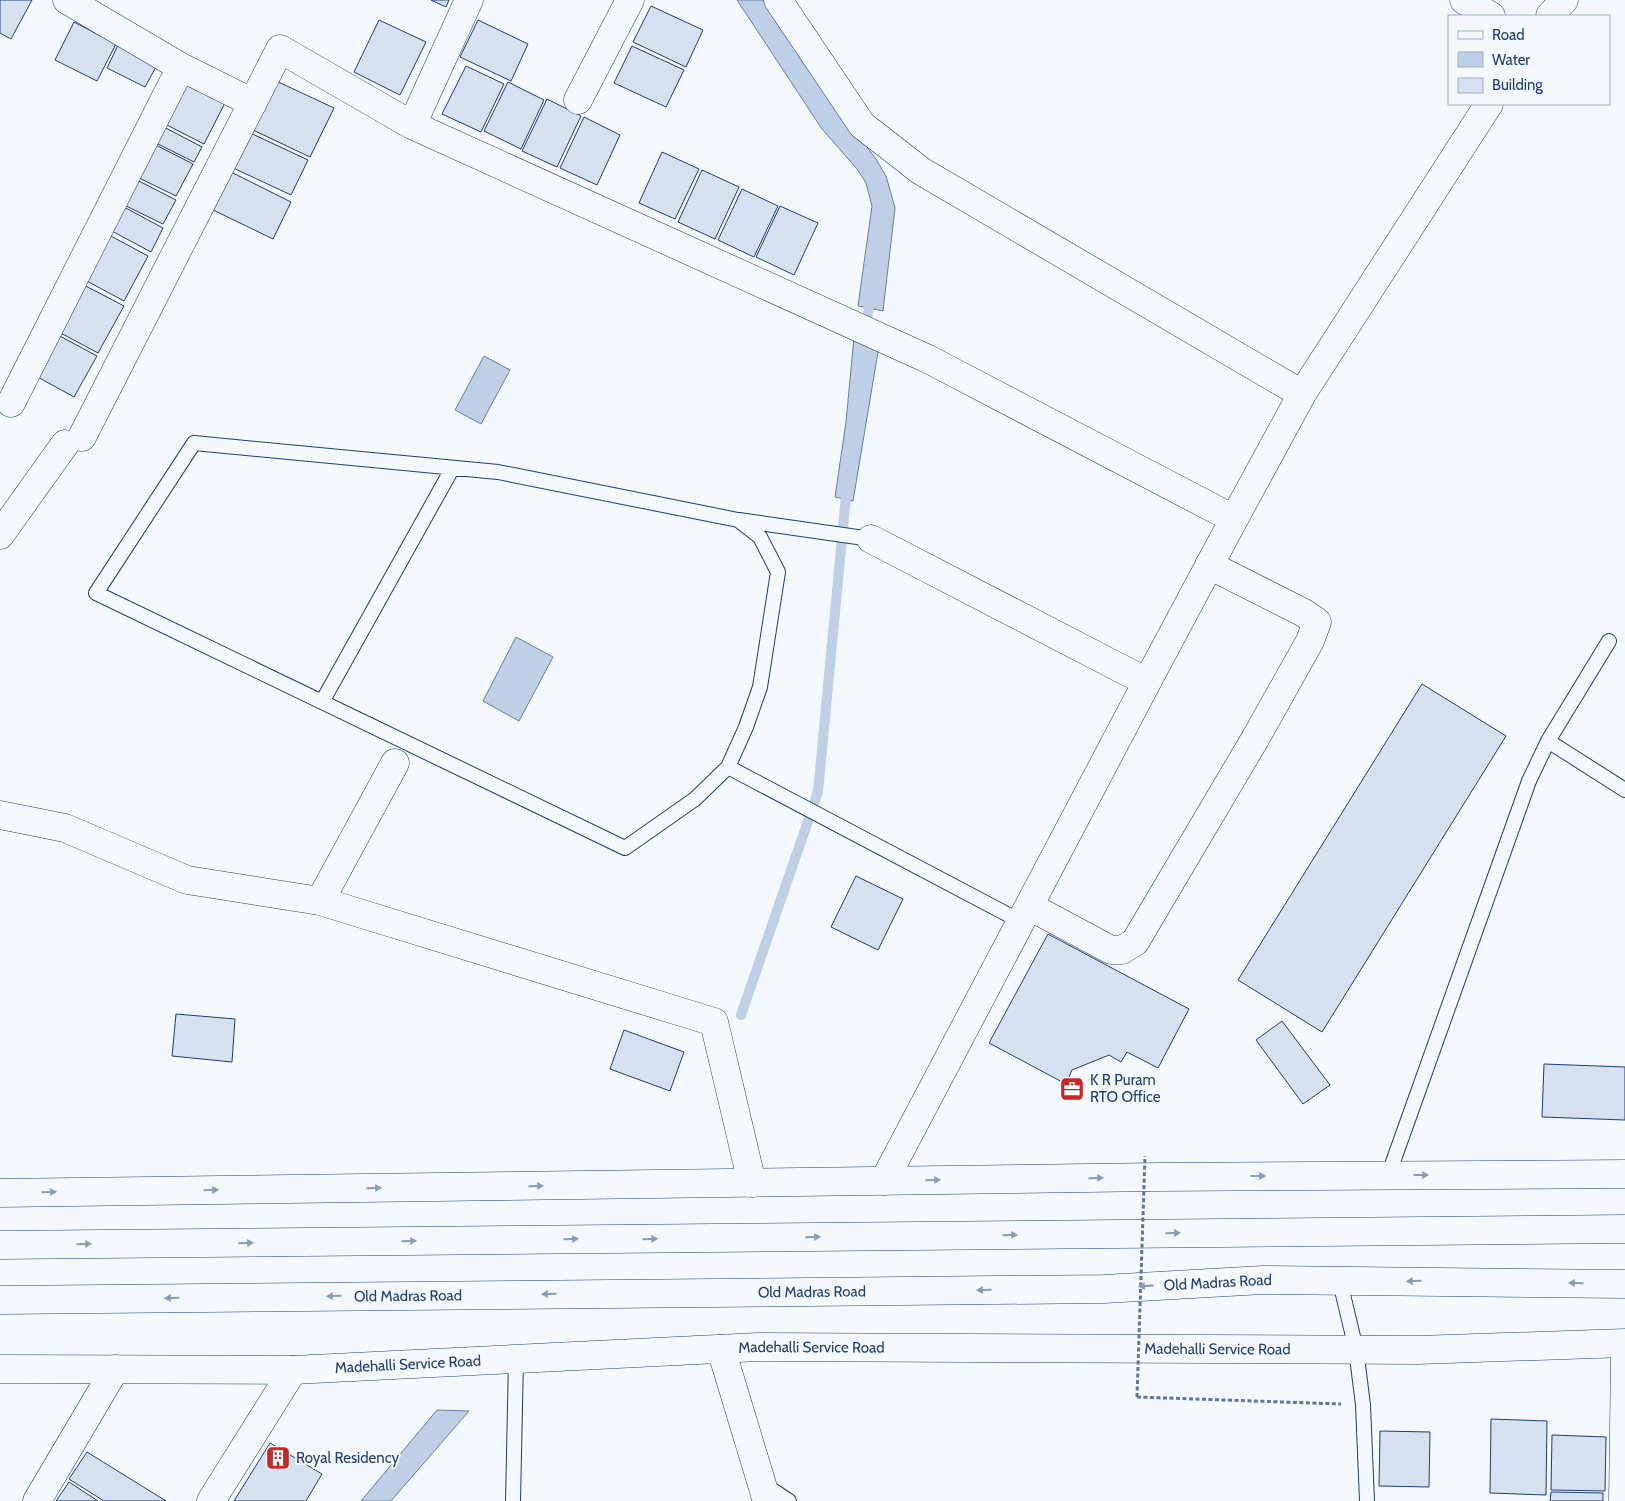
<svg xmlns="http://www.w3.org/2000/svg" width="1625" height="1501" viewBox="0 0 1625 1501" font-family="Cabin,sans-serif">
<rect width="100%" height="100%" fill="#f4f7fb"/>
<path fill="#bed0e5" stroke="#687fa3" d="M737 0H763L806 67 876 159 886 176 895 208 883 311 858 306 872 206 866 183 857 169 822 129Z
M854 337 879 346 853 501 835 497 846 422Z
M484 356 510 370 481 424 455 410Z
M516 637 553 657 519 721 483 701Z
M437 1410 469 1411 391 1501H361Z"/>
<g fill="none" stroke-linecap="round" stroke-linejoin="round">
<path stroke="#bed0e5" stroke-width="10" d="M866 330 870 294
M741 1015 818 792 847 485"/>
</g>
<path fill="#d5e0f0" stroke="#1d3f73" d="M0 0H32L11 39 0 33Z
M431 0H449L446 7Z
M651 6 703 30 686 67 633 42Z
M379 20 426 42 400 95 354 72Z
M478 20 528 44 511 81 460 57Z
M74 22 116 44 97 81 55 60Z
M118 45 157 65 145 87 107 68Z
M632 46 684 70 666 107 614 83Z
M466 66 504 84 481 132 442 114Z
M187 76 228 97 204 144 163 123Z
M274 80 334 108 310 157 251 129Z
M508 82 544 100 521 149 484 131Z
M547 99 581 116 557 167 522 151Z
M584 117 620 135 597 185 560 168Z
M160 125 202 147 194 162 152 141Z
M246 131 308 160 291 195 229 166Z
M152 143 193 164 176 196 135 176Z
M662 152 699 169 675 219 639 203Z
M702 170 739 187 715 239 678 222Z
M229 171 291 202 273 239 211 209Z
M135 179 176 200 163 224 122 204Z
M742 189 778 206 754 257 718 240Z
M122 206 163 228 151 252 110 230Z
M780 206 818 223 794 275 756 257Z
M109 235 148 256 124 301 85 280Z
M82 284 124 306 98 353 57 331Z
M56 334 97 356 74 397 34 375Z
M1422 684 1506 736 1322 1032 1238 980Z
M856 876 903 899 878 950 831 927Z
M1048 934 1189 1009 1158 1068 1127 1052 1121 1062 1109 1055 1072 1070 1066 1084 989 1043Z
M176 1014 235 1019 232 1062 172 1056Z
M1282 1021 1330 1085 1303 1104 1256 1040Z
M624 1030 684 1052 670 1091 610 1069Z
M1544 1064 1625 1067V1120L1542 1117Z
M1491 1419 1547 1421 1546 1495 1490 1493Z
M1380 1431 1430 1432 1429 1487 1379 1486Z
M1552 1435 1606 1437 1605 1491 1551 1490Z
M270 1443 322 1474 306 1501H234Z
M87 1452 166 1501H104L69 1479Z
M69 1482 98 1501H56Z
M1551 1492 1603 1493V1501H1550Z"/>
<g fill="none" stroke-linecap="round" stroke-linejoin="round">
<defs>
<path id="service" d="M739 520 871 539
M322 702 452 469
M1548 741 1625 790
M728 767 695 799 625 848 96 593 194 443 498 472 738 520 760 537 778 572 760 687 746 727 728 767 1020 921
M1388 1176 1529 781 1548 741 1609 641
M1340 1282 1356 1349 1363 1405 1367 1501
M765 1491H774L789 1501
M513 1501 516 1359"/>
<path id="minor" d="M67 0 181 67 253 103
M778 0 862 125 921 171 1302 394 1234 519
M1464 0 1491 16
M1550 16 1564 0
M578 100 630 0
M412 125 469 0
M1302 394 1489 104
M11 403 181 67
M82 437 280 49 412 125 928 359 1234 519 1147 682
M0 535 65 444
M871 539 1147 682 884 1181
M0 815 65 828 187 880 320 901 714 1022 752 1183
M320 901 395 763
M1029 906 1111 950H1122L1135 942 1255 739 1310 641 1317 622 1304 613 1209 565
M721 1349 767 1501
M37 1501 115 1369
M211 1501 293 1370
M1623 1501 1625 1355"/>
<g id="primary">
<path d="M0 1193 1158 1177 1625 1174"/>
<path id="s1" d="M0 1369 293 1370 758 1347 1418 1350 1625 1343"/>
</g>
<g id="trunk">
<path d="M0 1245 1625 1229"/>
<path id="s2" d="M0 1300 1104 1289 1263 1280 1625 1284"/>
</g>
</defs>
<use href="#service" stroke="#1d3f73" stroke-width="16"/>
<use href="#minor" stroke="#1d3f73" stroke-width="29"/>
<use href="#primary" stroke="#1d3f73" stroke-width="29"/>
<use href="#trunk" stroke="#1d3f73" stroke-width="29"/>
<path stroke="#5e769c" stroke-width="3" stroke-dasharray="4 2.5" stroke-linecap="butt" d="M1137 1397 1341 1404"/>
<use href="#service" stroke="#f4f7fb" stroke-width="14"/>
<use href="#minor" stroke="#f4f7fb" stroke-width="28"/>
<use href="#primary" stroke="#f4f7fb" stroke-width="28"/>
<use href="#trunk" stroke="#f4f7fb" stroke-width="28"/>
<path stroke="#5e769c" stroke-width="3" stroke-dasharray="4 2.5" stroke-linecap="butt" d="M1137 1397 1145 1156"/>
</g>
<defs><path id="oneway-solid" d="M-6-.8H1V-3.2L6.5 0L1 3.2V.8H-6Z" transform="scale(1.25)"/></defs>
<g fill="#889bb7">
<use href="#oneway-solid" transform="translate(1421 1175)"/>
<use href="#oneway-solid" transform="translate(1258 1176)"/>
<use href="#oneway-solid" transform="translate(1096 1178) rotate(-1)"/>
<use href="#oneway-solid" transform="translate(933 1180) rotate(-1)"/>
<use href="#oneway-solid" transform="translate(536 1186) rotate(-1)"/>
<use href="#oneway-solid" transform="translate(374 1188) rotate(-1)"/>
<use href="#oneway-solid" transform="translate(211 1190) rotate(-1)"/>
<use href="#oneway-solid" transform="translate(49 1192) rotate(-1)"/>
<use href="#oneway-solid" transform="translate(1173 1233) rotate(-1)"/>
<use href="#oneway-solid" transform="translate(1010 1235) rotate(-1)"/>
<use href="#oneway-solid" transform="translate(813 1237) rotate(-1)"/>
<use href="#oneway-solid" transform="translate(571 1239) rotate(-1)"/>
<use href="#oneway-solid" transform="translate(650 1239) rotate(-1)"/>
<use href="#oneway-solid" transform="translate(409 1241) rotate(-1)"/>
<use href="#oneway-solid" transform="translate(246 1243) rotate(-1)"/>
<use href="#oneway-solid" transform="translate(84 1244) rotate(-1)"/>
<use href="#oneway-solid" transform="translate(1414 1281) rotate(179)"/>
<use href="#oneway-solid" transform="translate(1576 1283) rotate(-179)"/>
<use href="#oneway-solid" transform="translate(1146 1286) rotate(177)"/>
<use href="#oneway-solid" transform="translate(984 1290) rotate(179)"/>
<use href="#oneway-solid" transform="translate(549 1294) rotate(179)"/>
<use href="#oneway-solid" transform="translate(334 1296) rotate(179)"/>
<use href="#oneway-solid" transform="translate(172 1298) rotate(179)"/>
</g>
<defs>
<symbol id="office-square" viewBox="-11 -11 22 22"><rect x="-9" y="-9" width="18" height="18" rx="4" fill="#c62828" stroke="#f4f7fb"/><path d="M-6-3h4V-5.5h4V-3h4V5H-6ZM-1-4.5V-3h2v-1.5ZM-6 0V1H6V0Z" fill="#fff"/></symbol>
<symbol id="building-square" viewBox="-11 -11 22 22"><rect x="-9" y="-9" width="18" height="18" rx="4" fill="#c62828" stroke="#f4f7fb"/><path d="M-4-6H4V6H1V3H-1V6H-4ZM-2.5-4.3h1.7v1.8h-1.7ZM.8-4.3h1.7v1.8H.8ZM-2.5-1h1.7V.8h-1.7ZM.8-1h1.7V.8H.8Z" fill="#fff"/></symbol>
</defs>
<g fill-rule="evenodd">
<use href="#office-square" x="1058" y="1075" width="28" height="28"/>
<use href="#building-square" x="264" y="1444" width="28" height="28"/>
</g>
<g text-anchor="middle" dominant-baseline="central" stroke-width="4" stroke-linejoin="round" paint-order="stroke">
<g font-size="15" fill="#1d3f73" stroke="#f4f7fb" text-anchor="start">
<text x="1090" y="1080">K R Puram<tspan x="1090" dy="17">RTO Office</tspan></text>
<text x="296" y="1458">Royal Residency</text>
</g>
<g font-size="15" fill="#1d3f73" stroke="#f4f7fb">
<text stroke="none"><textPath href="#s2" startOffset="1218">Old Madras Road</textPath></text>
<text stroke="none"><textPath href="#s2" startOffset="812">Old Madras Road</textPath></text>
<text stroke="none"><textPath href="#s2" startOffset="408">Old Madras Road</textPath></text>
<text stroke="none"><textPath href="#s1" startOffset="812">Madehalli Service Road</textPath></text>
<text stroke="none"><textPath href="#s1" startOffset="1218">Madehalli Service Road</textPath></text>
<text stroke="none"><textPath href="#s1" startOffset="408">Madehalli Service Road</textPath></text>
</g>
</g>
<rect x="1448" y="15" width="162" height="90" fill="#f4f7fb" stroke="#9eadc5"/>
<rect x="1458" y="31" width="25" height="8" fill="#f4f7fb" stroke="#9eadc5"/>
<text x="1492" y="40" font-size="15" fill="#1d3f73">Road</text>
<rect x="1458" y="52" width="25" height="15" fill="#bed0e5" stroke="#9eadc5"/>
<text x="1492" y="65" font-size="15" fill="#1d3f73">Water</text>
<rect x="1458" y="78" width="25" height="15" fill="#d5e0f0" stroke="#9eadc5"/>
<text x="1492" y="90" font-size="15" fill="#1d3f73">Building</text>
</svg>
